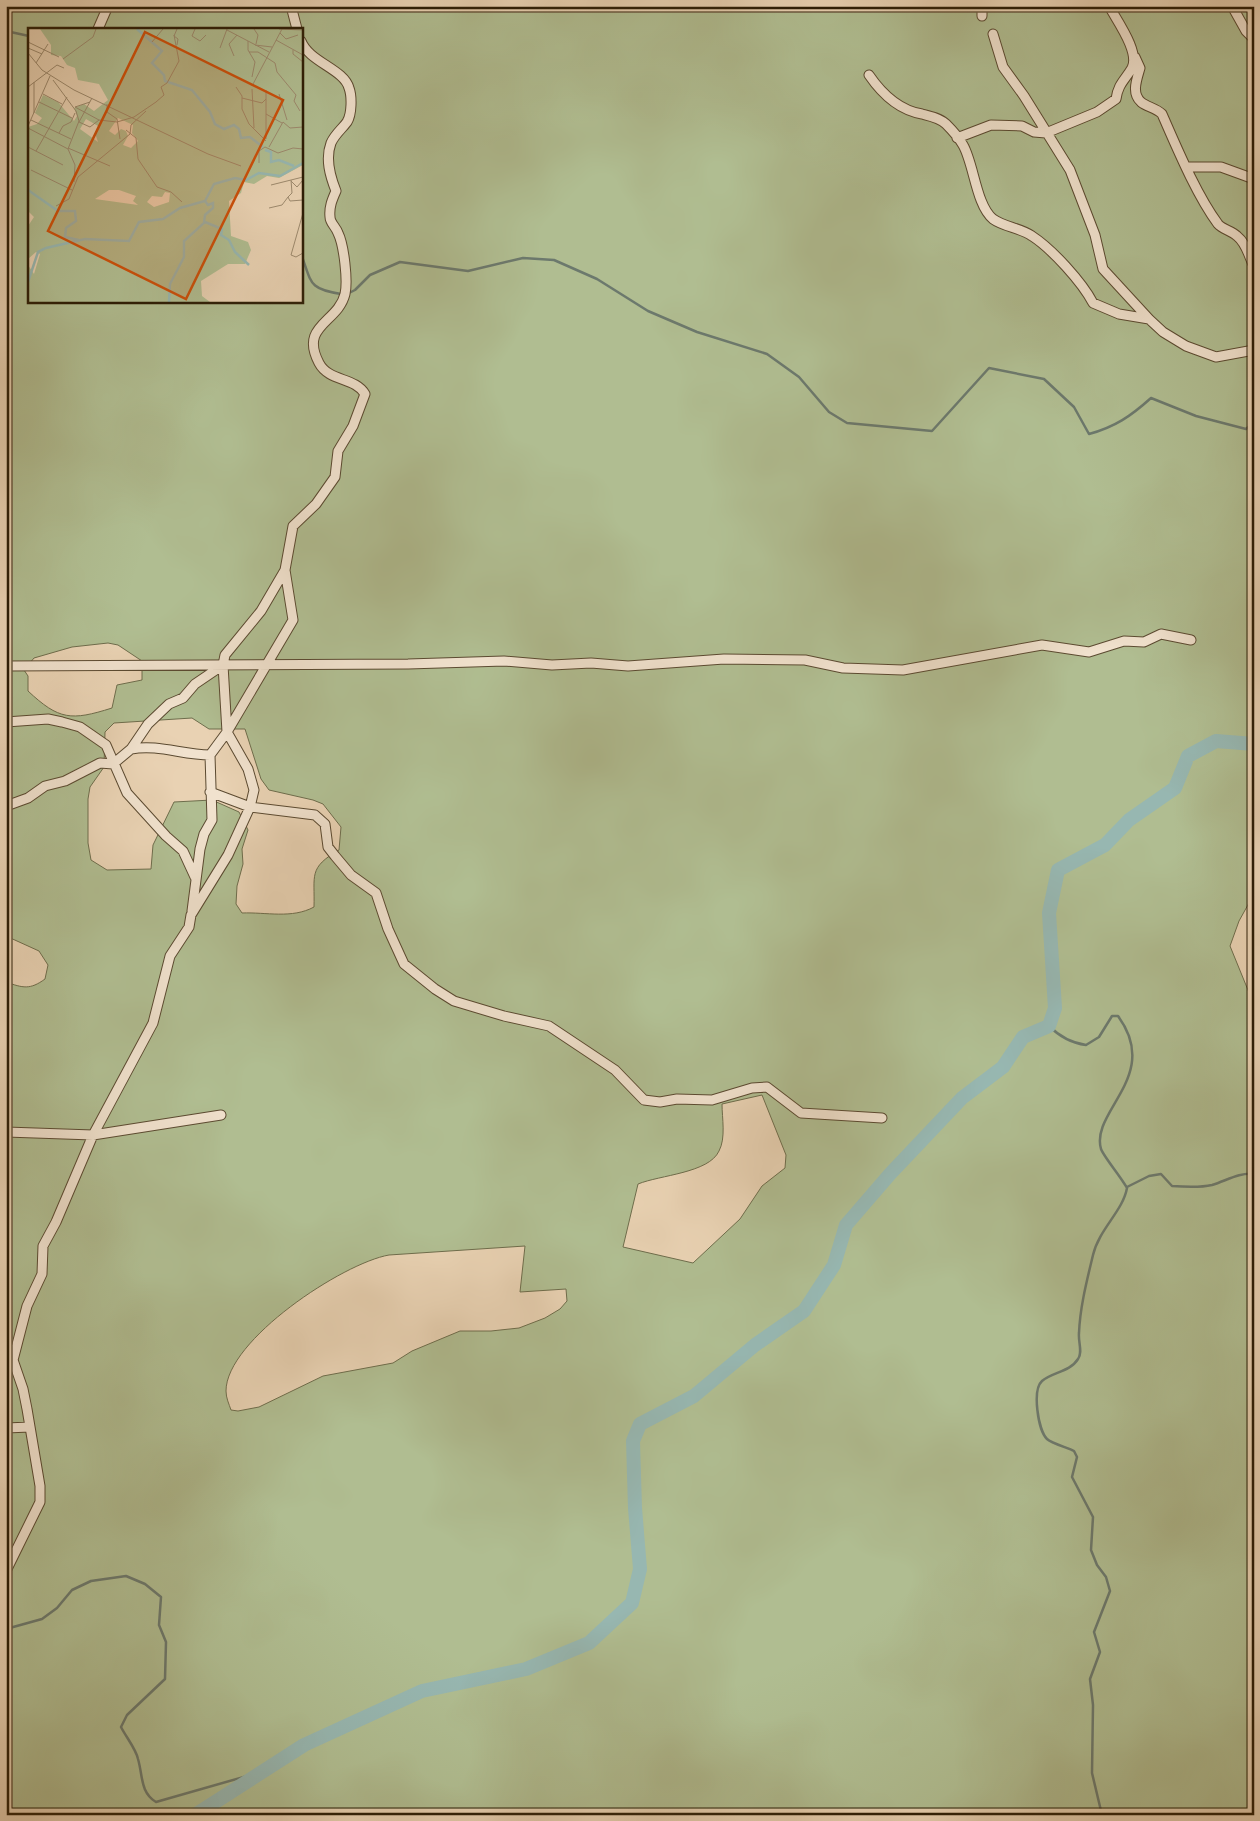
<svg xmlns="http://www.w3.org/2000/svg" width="1260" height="1821" viewBox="0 0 1260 1821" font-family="'Old Standard TT',serif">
<rect width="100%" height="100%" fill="#e9d2b3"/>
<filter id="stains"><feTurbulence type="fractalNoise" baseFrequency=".004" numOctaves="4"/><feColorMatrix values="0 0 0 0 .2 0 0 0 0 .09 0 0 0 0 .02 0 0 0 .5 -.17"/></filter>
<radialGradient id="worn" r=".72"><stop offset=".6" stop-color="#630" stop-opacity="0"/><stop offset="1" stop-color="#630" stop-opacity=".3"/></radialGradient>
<path fill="#b0bd91" stroke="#6e6d4c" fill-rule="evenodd" d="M6 6H1254V894L1239 921 1230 946 1250 995 1254 997V1815H6V982C23 988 30 990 45 979L48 965 39 951 6 936ZM29 29H301V301H29ZM108 643 118 645 142 661V680L117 685 112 708C71 721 59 720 28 691V676L24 670 34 658 72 647ZM192 718 209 729H245L261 779 269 790 313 800 323 804 341 827 339 850C308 868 315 875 314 907 292 919 266 912 242 913L236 904 237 886 243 864 242 849 248 830 239 812 212 800 174 802 153 845 151 869 107 870 91 860 88 843V799L90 787 104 767 105 732 114 723ZM762 1095 786 1155 785 1168 762 1186 740 1219 693 1263 623 1247 638 1184C660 1175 709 1173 719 1151 726 1138 722 1118 722 1104ZM525 1246 520 1292 566 1289 567 1301 560 1309 545 1318 519 1328 491 1331H460L412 1351 393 1363 323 1376 259 1407 238 1411 231 1410C229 1404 226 1398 226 1391 226 1340 343 1263 389 1255Z"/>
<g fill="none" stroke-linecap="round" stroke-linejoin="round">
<path stroke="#6c796d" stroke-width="2.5" d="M6 31 29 36
M301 254C312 283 308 289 341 294
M347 294 355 290 370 275 400 262 468 271 523 258 554 260 597 279 648 311 697 332 767 354 799 377 829 412 847 423 932 431 989 368 1044 379 1074 407 1089 434C1115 427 1131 416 1151 398L1196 416 1246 429 1254 422
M1049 1026C1060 1037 1071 1043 1086 1045L1099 1037 1112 1016H1118C1162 1076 1090 1111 1101 1149 1104 1157 1121 1177 1127 1188 1123 1211 1099 1229 1093 1255 1087 1280 1080 1307 1079 1333 1078 1342 1083 1352 1078 1359 1070 1372 1052 1372 1042 1381 1032 1390 1038 1430 1047 1439 1051 1443 1068 1448 1074 1451L1077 1457 1072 1477 1093 1517 1091 1550 1097 1565 1106 1577 1110 1591 1094 1632 1100 1652 1090 1679 1093 1705 1092 1773 1102 1815
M1127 1187 1149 1176 1161 1174 1172 1186C1185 1187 1199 1188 1212 1185 1226 1181 1239 1172 1254 1174
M6 1629 42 1619 57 1608 72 1590 91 1581 126 1576 145 1584 161 1597 159 1625 166 1642 165 1679 127 1715 121 1727C126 1737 136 1749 138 1759 143 1776 140 1792 156 1802L261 1772"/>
<path stroke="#97b7b1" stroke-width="14" d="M195 1815 304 1745 422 1691 526 1669 589 1643 632 1603 640 1569 635 1508 633 1441 640 1424 694 1396 755 1345 804 1311 834 1265 846 1225 890 1174 962 1098 1003 1067 1023 1037 1049 1026 1055 1008 1049 913 1058 870 1105 845 1129 820 1175 788 1188 756 1216 741 1254 744"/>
<defs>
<path id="street" d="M291 6 297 29
M1232 6 1246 31 1254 39
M982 16V6
M98 29 108 6
M993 34 1003 67 1024 96 1070 170 1095 235 1103 269 1149 319
M1135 57 1140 68C1137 79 1131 93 1141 102 1147 107 1156 108 1162 114 1177 148 1196 194 1218 224 1222 229 1232 231 1237 236 1247 244 1248 255 1254 266
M869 75C882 94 898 110 922 114 930 116 940 118 946 124 952 130 959 138 963 145 974 164 976 205 993 219 1004 227 1021 228 1032 236 1052 249 1082 282 1093 303L1119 314 1149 319 1163 332 1186 346 1216 357 1254 350
M957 138 991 125 1022 126 1034 132 1046 133 1097 112 1116 99C1118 84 1125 80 1132 68 1140 52 1117 21 1109 6
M1187 167H1221L1254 179
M6 666 408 664 504 661 552 665 591 663 628 666 724 659 805 660 843 668 903 670 1042 645 1089 652 1124 641 1144 642 1161 634 1191 640
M6 722 48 719 62 722 80 727 106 745 127 793 166 836 183 851 195 877
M131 749C159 744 182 755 210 755
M210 792 250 807 315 815 325 824 328 847 335 856 351 875 376 893 388 929 404 964 435 989 454 1001 504 1016 549 1026 615 1070 644 1100 660 1102 677 1099 712 1100 752 1088 767 1087 801 1113 882 1118
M6 806 28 798 45 786 65 781 100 763 113 764 131 749 148 724 169 704 183 698 195 684 223 665
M192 911 200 849 204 834 212 820 210 755 227 732 223 665 225 655 261 611 285 570 293 526 316 504 335 477 338 451 353 426 365 394C355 377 329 382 319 363 299 325 338 323 345 294 348 281 344 245 338 233 336 227 330 223 330 217 329 207 332 200 336 191 330 176 325 159 331 143 335 134 342 129 347 122 352 114 352 96 349 88 344 69 309 62 301 41
M6 1132 93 1135 221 1115
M6 1342 13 1360
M6 1428 30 1427
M6 1571 40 1502V1486L27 1409 23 1389 13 1360 27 1306 42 1274 43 1246 56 1222 93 1135 153 1023 170 956 189 927 191 915 228 855 250 807 254 790 248 769 227 732 293 620 285 570"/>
</defs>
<use href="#street" stroke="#5b4a31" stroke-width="11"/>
<use href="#street" stroke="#f1e2ce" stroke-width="9"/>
</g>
<g transform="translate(28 28)">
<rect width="275" height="275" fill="#e9d2b3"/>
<path d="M12 1H275V137L251 150 239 148 226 156 216 154 213 165 201 173 203 208 220 214 223 222 217 236H200L173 253 174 268 182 274H0V237L6 246 12 226 8 224 0 231V198L6 189 0 183V99L9 96 14 90 7 85 15 67 30 74 46 93 49 88 46 80 56 76 66 83 80 72 71 56 50 52 47 40 39 37 33 28 23 27V17ZM90 90 105 97 104 105 110 113 103 120 95 117 100 108 98 103 93 101 87 107 81 103ZM58 91 70 98 67 105 70 114 52 101ZM81 162H91L108 168 105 173 110 177 67 171ZM137 164 142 165 141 174 126 179 119 174 124 168 134 169Z" fill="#b0bd91" fill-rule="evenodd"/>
<path fill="none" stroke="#97b7b1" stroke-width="2.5" d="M109 1 134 23 124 35 136 47 137 53 164 62 182 84 187 96 196 101 206 97 211 101 213 110 222 109 235 119M237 122 243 124V134L251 132 266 138M0 162 30 183H47L48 193 38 200 37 209 51 212M177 194 194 201 193 207 201 212 207 224 221 237M0 254 10 224 18 220 57 211 101 213 111 194 135 191 152 180 177 173 186 156 207 150 218 152 231 145 252 148 275 135M141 274 142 256 156 229V213L176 195 177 187 185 180V175L180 177 177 173"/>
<path fill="none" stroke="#9d8a6e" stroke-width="1" d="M149 1 146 8 150 11 149 17M167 1 164 8 172 13 178 7M226 1 230 7 228 16M251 1 275 2M199 2 241 24M252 5 258 11 270 7M248 12 275 27M220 13V22L227 34 224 49M0 14 31 29M124 14 135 1M0 17V1M227 17 244 19M0 20 14 26M192 20 199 1M265 22V26L275 34M221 24H230L247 35 249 44 268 67 266 73 272 83M0 25 14 42 46 62 180 126 213 138M206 28 201 16 209 7M35 31 65 9 68 1M8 35 20 16M25 52 48 83 51 93 40 121 47 137 46 154M224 58 254 1M0 59 29 37 36 40M208 59 214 68V81L221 96 238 113M224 61 226 100M15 66 34 76M251 66 259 92M64 70 51 94 62 99 71 92 89 94 106 89 128 74 136 67 133 59 139 55 151 33 146 7M214 70 234 75 238 71V62M11 74 44 90M79 76V84L89 91 92 111M47 79 71 92M47 79 62 74M6 85V54M238 86 254 95M3 92 43 111M0 98 22 48M0 100 40 121M98 102 108 110 110 131 129 159 143 164 154 174M31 105 35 98 43 94 47 85M238 111V71M0 119 35 137M241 119 255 94 262 100 275 99M40 120 82 138M8 123 39 69M231 135V123L237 119 250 125 265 120 275 121M3 142 44 162M263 152 264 165 260 169 262 173 275 172M263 153 269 159 275 152M243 157 275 149M28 178 41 171 50 149 102 106 103 97 118 83M241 180 254 177 260 169M275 185 263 227 268 229 275 225"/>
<path fill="#cc500b" fill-opacity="0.15" stroke="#cc500b" stroke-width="2.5" d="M117 4 255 72 158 271 20 203Z"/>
<rect width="275" height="275" fill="none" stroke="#2c1d06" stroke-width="2.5"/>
</g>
<rect width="1260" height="1821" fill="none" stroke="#e9d2b3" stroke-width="25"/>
<rect x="8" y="8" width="1245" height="1806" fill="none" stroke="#2c1d06" stroke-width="2.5"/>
<rect x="12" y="12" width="1235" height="1796" fill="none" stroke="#2c1d06"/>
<rect width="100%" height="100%" filter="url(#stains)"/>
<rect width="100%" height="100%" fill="url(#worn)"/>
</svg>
